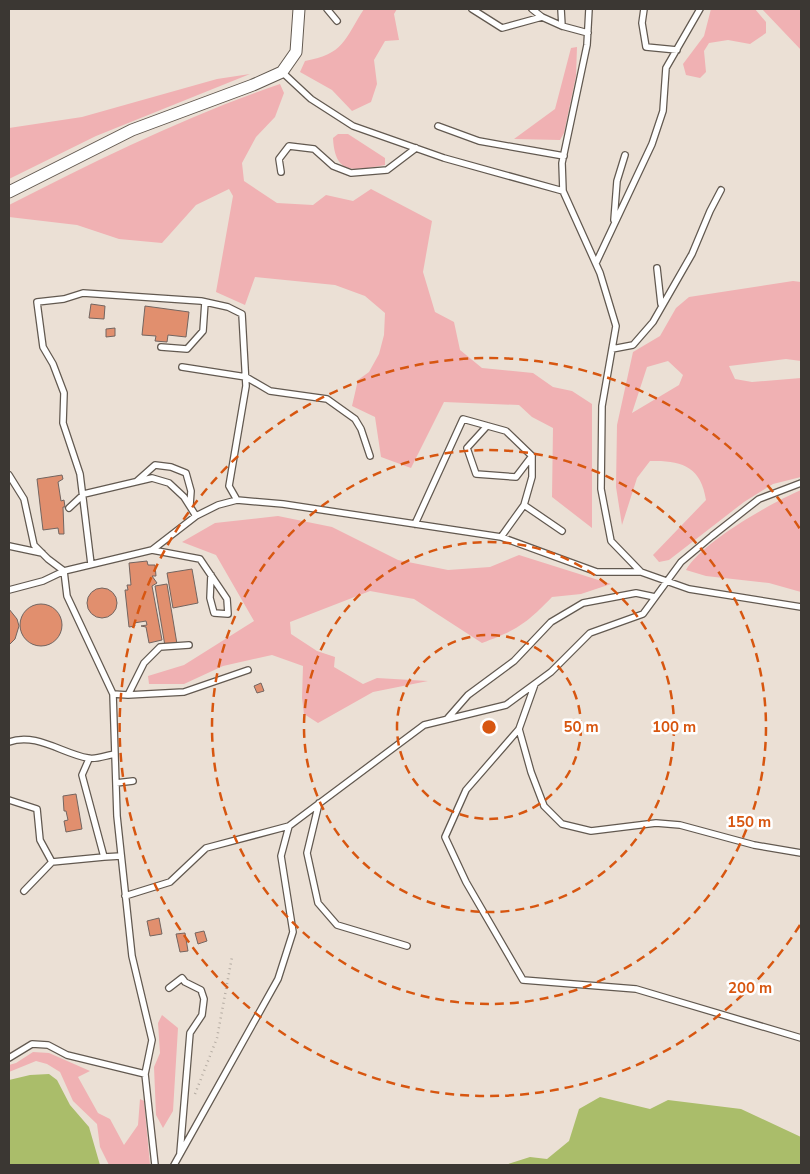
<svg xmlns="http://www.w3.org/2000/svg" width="810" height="1174" viewBox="0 0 810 1174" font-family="'Nunito Sans',sans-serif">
<rect width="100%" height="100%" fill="#ebe0d5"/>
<path fill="#f0b1b3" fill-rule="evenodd" d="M364 9H397L394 14 399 40 385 41 374 60 377 84 371 102 352 111 332 90 300 72 305 61C344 54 344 40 364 9Z
M711 9H755L766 22V33L750 44 728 40 709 43 704 51 706 72 700 78 686 75 683 64 704 36Z
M762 9H801V50Z
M577 47 576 76 564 133 560 140 514 139 555 109 571 48Z
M250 74 96 136 9 179V128L82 117 217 79Z
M280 84 284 93 275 117 256 137 242 163 244 181 277 203 313 205 326 195 353 201 371 189 432 221 423 272 435 312 454 322 460 350 482 368 533 373 553 387 572 391 592 404V528L552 497 553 428 532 417 519 405 444 402 411 468 381 457 375 417 352 406 358 380 369 372 379 354 384 335 385 313 365 296 335 285 255 277 245 305 216 292 233 196 229 189 196 205 162 243 119 239 77 225 9 217V205C97 160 186 116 280 84Z
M338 134H348L385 158V165C355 170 335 177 333 138Z
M793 281 801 282V361L786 359 729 366 735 379 752 382 801 378V477L773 484 744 502 669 560 659 562 653 555 706 500C701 466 681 460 650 461L637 478 622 525 616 487 617 425 633 352 660 336 676 308 689 297ZM668 361 683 375 679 385 632 413 647 367Z
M801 490V592L769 583 706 576 686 570C702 542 771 503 801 490Z
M278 516 332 527 398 560 448 570 490 567 519 555 611 584 581 594 552 597C526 624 517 630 482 643L414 599 370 591 290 622 291 634 317 651 335 657 334 667 363 684 377 678 428 681 373 692 318 723 304 714 302 698 303 666 272 655 223 666 184 684H149L148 676 184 665 254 621 216 555 182 542 215 523Z
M162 1015 178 1028 173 1111 163 1128 156 1115 154 1067 160 1053 158 1023Z
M33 1052 49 1053 90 1071 78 1077 98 1113 110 1119 124 1145 138 1125 140 1099 144 1101 150 1165H109L100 1147 97 1124 73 1101 60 1072 47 1064 36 1061 9 1072V1065L16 1063Z"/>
<path fill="#aabd6a" d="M49 1074 57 1080 70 1105 89 1127 100 1165H9V1080L30 1075Z
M600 1097 650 1109 668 1100 741 1109 801 1137V1165H505L530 1157 547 1159 569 1141 579 1109Z"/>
<path fill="#e18f6e" stroke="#736560" d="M91 304 105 306 104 319 89 318Z
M145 306 189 312 186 337 168 335 167 342 155 341 156 336 142 335Z
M115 328V336L106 337V329Z
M62 475 63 479 58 482 61 501 64 500 65 507H63L64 534H59L58 528 43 530 37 479Z
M147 561 148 565H155L156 576H152L157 583 152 586 162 640 149 643 146 627 141 626 147 625 146 621 134 623 135 626 129 627 125 590H128L127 585H131L129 563Z
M192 569 198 603 173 608 167 573Z
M167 584 177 644 165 646 155 586Z
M87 603a15 15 0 1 1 30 0a15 15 0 1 1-30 0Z
M20 625a21 21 0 1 1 42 0a21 21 0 1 1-42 0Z
M9 609 17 619 19 626 15 639 9 645Z
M261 683 264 691 257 693 254 686Z
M76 794 82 829 66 832 64 821 68 820 66 811H64L63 796Z
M159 918 162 934 150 936 147 921Z
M204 931 207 941 198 944 195 933Z
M185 933 188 951 180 952 176 934Z"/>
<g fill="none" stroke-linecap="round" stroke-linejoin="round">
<defs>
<path id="lane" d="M327 9 337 21
M472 9 502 28 542 17
M532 9 542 17 562 26
M561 9 562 26 588 33
M589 9 587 45 562 163 563 191 600 273 616 326 602 406 601 489 611 541 641 572 689 589 801 607
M644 9 642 23 646 47 677 50
M282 72 311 99 353 126 444 158 563 191
M438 126 479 141 564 156
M281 172 279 159 289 146 314 149 333 166 351 173 387 170 416 148
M614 220 617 181 625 155
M596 263 652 144 663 111 666 68 700 9
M657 268 661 304
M161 347 187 349 203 331 205 302
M612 349 633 345 653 322 692 254 710 211 721 190
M182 367 246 377 270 391 327 399 355 419 361 429 370 456
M487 426 467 448 476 474 516 477 532 456
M9 475 24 499 34 545 48 559 64 571 152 550 196 516 218 505 237 500 283 504 501 537 597 572H641
M137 481 155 465 171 467 186 473 191 491 190 505
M69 508 84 494 152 478 169 483 184 497 196 516
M415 524 463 419 506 431 532 456V477L524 505 562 531
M501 537 524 505
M9 546 42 553
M152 550 200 559 227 599 228 614 214 613 210 598 211 575
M91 564 80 474 63 423 64 393 53 364 43 347 37 302 64 299 83 293 201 301 228 307 242 314 246 386 229 486 237 500
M9 590 43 581 64 571 67 596 113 694 117 816 132 956 152 1040 145 1074 155 1165
M535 684 519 729 466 790 445 837 466 882 523 980 636 989 801 1038
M113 694 128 695 144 663 160 647 189 645
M128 695 184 692 248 670
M447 719 468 695 514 661 551 622 583 603 636 593 655 597
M519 729 531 772 544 806 562 824 591 831 656 823 680 825 754 845 801 853
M9 742C36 732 63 754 88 758 96 760 107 755 115 754
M89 759 82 775 104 857 121 856
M116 783 133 781
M9 800 37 809 40 840 52 862
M319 803 307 853 318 903 337 925 407 946
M24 891 52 862 104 857
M125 896 170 882 206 848 289 826
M169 988 182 978 185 982 201 990 204 999 202 1015 190 1033 180 1153
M9 1058 32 1044 48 1045 67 1055 145 1074
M174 1165 278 979 293 932 281 856 289 826 424 725 506 705 551 672 590 633 643 614 681 562 712 536 759 499 801 483"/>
<path id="street" d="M9 192 132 130 253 85 282 72 296 52 299 9"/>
</defs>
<use href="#lane" stroke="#625950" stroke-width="8"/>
<use href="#street" stroke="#625950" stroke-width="13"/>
<path stroke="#b5aca3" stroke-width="2.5" stroke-dasharray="1 4" stroke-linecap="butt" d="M195 1094 217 1038 232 957"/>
<use href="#lane" stroke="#fff" stroke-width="5.5"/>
<use href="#street" stroke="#fff" stroke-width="11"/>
</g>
<g fill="none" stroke="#d75610" stroke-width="2.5" stroke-dasharray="9 6">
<circle cx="489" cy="727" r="92"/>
<circle cx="489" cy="727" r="185"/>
<circle cx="489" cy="727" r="277"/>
<path d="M800 925A369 369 0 1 1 800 529"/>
</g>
<circle cx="489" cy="727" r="8" fill="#d75610" stroke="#fff" stroke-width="2.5"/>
<g font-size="15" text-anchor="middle" font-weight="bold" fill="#d75610" stroke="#fff" stroke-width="5" stroke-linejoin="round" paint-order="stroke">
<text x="581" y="732">50 m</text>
<text x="674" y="732">100 m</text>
<text x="749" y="827">150 m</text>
<text x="750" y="993">200 m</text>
</g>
<rect width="810" height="1174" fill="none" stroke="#3b3733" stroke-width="20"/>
</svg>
